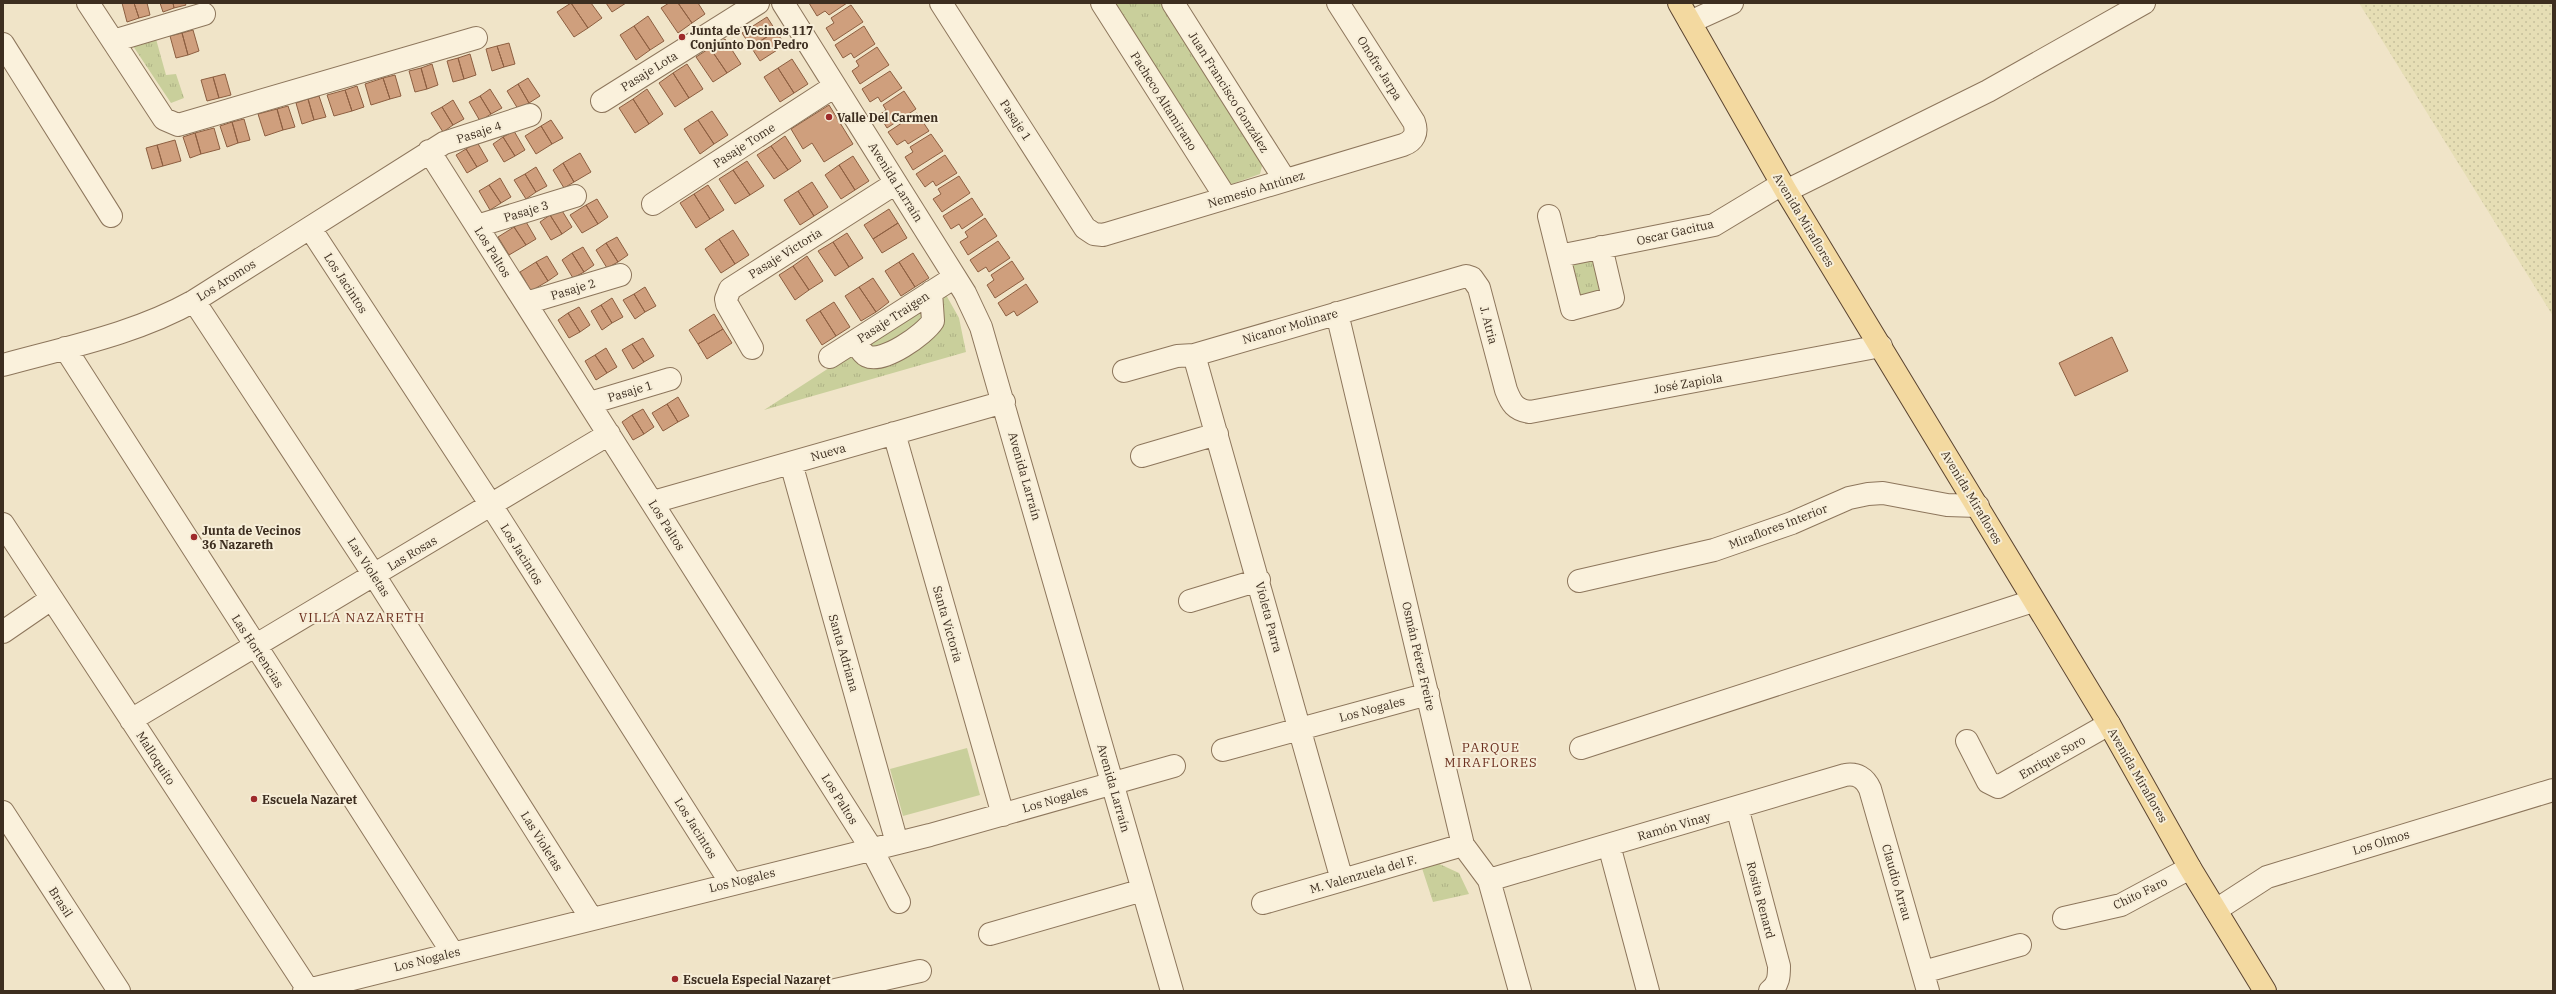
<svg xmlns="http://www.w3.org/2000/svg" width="2556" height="994" viewBox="0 0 2556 994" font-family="'IBM Plex Serif',serif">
<defs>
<pattern id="farmland-dots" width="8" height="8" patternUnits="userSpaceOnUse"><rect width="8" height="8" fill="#e6deb5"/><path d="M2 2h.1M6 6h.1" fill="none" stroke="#c6bf9b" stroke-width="1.8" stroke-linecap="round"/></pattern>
<pattern id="grass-tufts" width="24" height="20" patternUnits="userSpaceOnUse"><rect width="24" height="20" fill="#c9cf9b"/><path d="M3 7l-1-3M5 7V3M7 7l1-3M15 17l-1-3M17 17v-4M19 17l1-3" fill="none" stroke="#aeb285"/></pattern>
</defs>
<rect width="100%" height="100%" fill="#f0e4c8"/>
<path fill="url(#farmland-dots)" d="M2359 3H2553V316Z"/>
<path fill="url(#grass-tufts)" d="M1112 3H1160L1263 162 1260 174 1232 184 1225 180Z
M156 39 166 75 176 74 184 98 171 103 131 43Z
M1593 256 1602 296 1577 303 1567 262Z
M945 293 959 318 966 352 764 410Z
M1420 862H1435L1459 873 1469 894 1433 902Z"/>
<path fill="#c9cf9b" d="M967 748 980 795 903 816 890 769Z"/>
<path fill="#cf9f7d" stroke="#8d5f41" d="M122 3H134L139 18 127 22Z
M134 3H147L150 15 139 18Z
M160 3H173L174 8 163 12Z
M173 3H185L186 5 174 8Z
M571 3H591L602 18 588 28Z
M571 3 588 28 574 37 557 12Z
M606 3H626L612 12Z
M669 3H678L692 23 678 33 661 8Z
M678 3H698L705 14 692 23Z
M809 3H847L829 15 825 11 817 16Z
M851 5 863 22 834 41 826 28 834 23 831 18Z
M648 16 664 41 650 50 634 26Z
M767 17 776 31 751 47 742 33Z
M634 26 650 50 636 60 620 35Z
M864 26 875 44 854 58 851 53 843 58 835 45Z
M193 30 199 51 188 55 182 33Z
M776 31 785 45 760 61 751 47Z
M182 33 188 55 176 58 170 36Z
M725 39 741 64 727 73 710 48Z
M509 43 515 64 504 67 497 46Z
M497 46 504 67 492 71 486 49Z
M877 47 889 65 860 84 852 71 859 66 856 61Z
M710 48 727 73 713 82 696 57Z
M470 54 476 75 464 79 458 58Z
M458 58 464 79 453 82 447 61Z
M792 59 808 84 794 93 778 68Z
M432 64 438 85 427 89 421 68Z
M687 64 703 89 689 98 673 73Z
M421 68 427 89 415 92 409 71Z
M778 68 794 93 780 102 764 77Z
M890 71 902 88 881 102 878 97 870 102 862 89Z
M673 73 689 98 675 107 659 83Z
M225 74 231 95 219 98 213 77Z
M395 75 401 96 390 99 383 78Z
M213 77 219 98 207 101 201 80Z
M383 78 390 99 371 105 365 84Z
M528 78 540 96 529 103 518 84Z
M518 84 529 103 518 109 507 91Z
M357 86 364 107 352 111 345 90Z
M490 89 502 108 491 114 480 96Z
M647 89 663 114 649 124 633 99Z
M345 90 352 111 334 116 327 95Z
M904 91 916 109 887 128 879 115 886 110 883 105Z
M319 96 326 117 314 120 308 99Z
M480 96 491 114 480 121 469 102Z
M308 99 314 120 302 124 296 103Z
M633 99 649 124 635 133 619 108Z
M453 100 464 119 453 125 442 107Z
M829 105 853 144 824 162 812 143 803 149 791 129Z
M288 106 295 127 283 130 277 109Z
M442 107 453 125 443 132 431 113Z
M277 109 283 130 265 136 258 114Z
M712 111 728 135 714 144 698 120Z
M917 113 929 131 908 144 905 140 897 145 888 132Z
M244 119 250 140 238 143 232 122Z
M551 120 563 138 552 144 541 126Z
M698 120 714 144 700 154 684 129Z
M232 122 238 143 227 147 220 126Z
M541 126 552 144 536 154 525 136Z
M214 128 220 149 201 154 195 133Z
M514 131 525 150 515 156 503 137Z
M195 133 201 154 190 158 183 137Z
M931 134 943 151 913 170 905 157 913 152 910 147Z
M785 136 801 161 788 170 771 146Z
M503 137 515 156 504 162 493 144Z
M175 140 181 161 163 166 157 145Z
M477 142 488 161 477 167 466 149Z
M157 145 163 166 152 169 146 148Z
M771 146 788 170 774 179 757 155Z
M466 149 477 167 467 173 456 155Z
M580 153 591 172 574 182 563 163Z
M945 155 957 173 936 186 933 181 925 187 916 174Z
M853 156 869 181 855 190 839 165Z
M747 161 764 186 750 195 733 170Z
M563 163 574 182 564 188 553 170Z
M839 165 855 190 841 199 825 175Z
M536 167 547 186 536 192 525 174Z
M733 170 750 195 735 204 719 179Z
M525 174 536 192 526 199 514 180Z
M959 176 970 193 942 212 933 199 941 194 938 189Z
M500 178 511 197 501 203 489 185Z
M812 182 828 207 814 216 798 191Z
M489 185 501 203 490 210 479 191Z
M708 185 724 210 710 219 694 194Z
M798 191 814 216 800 225 784 200Z
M694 194 710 219 696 228 680 203Z
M972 198 983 215 962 229 959 224 951 229 943 216Z
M597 199 608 217 598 224 586 205Z
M586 205 598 224 582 233 570 215Z
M561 209 572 227 562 234 550 215Z
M889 209 898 223 873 239 864 225Z
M550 215 562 234 551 240 540 222Z
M985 218 997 236 968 255 960 242 968 237 965 232Z
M525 220 536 239 526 245 514 227Z
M898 223 907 238 882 253 873 239Z
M514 227 526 245 509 255 498 237Z
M733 230 749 255 735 264 719 239Z
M847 233 863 258 849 267 833 242Z
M617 237 628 255 618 262 606 243Z
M719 239 735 264 721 273 705 249Z
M998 241 1010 258 989 272 986 267 978 272 970 260Z
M833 242 849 267 835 276 818 251Z
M606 243 618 262 607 268 596 250Z
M583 247 594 265 584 272 572 253Z
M572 253 584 272 573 278 562 260Z
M913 253 929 278 915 287 899 262Z
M547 256 558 274 548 281 536 262Z
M807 256 823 281 809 290 793 266Z
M1012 261 1024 279 995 298 987 285 994 280 991 275Z
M536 262 548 281 531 291 520 272Z
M899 262 915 287 901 296 885 271Z
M793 266 809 290 795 300 779 275Z
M873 278 889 302 876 312 859 287Z
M1026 284 1038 302 1017 316 1014 311 1006 316 998 303Z
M645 287 656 306 645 312 634 294Z
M859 287 876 312 861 321 845 296Z
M634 294 645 312 635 319 623 300Z
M612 298 623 317 612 323 601 305Z
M834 302 850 327 836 336 820 311Z
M601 305 612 323 602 330 591 311Z
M579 307 590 325 580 332 568 313Z
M820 311 836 336 822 345 806 320Z
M568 313 580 332 569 338 558 320Z
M714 314 723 329 698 344 689 330Z
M723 329 732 343 707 359 698 344Z
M2112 337 2128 371 2075 396 2059 363Z
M643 338 654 356 644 362 632 344Z
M632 344 644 362 633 369 622 350Z
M606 348 617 367 607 373 595 355Z
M595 355 607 373 596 380 585 361Z
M678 397 689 416 678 422 667 404Z
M667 404 678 422 663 431 652 413Z
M643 409 654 427 644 434 632 415Z
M632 415 644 434 633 440 622 422Z"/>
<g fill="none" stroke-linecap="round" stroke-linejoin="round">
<defs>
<path id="minor" d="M88 3 164 119 178 125 476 38
M783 3 965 293 981 327 1172 991
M941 3 1085 228 1094 234 1103 235 1403 145C1414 141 1418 133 1414 122L1338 3
M1102 3 1226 198
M1173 3 1285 180
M1690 22 1732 3
M113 41 204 14
M3 44 111 216
M602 101 758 3
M429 151 871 848 899 902
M1786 191 1988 91 2144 3
M653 204 835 86
M1549 216 1572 309 1613 298 1601 247
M477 226 575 196
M310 228 491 505 731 883
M1559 256 1714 225 1782 184
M194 301 374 575 591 918
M526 303 620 275
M1337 313 1463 845 1489 880 1520 991
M855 341C858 345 861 353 867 356 883 364 925 334 933 321L931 292
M65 348 452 952
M752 348 727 304 726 299 730 289 896 183
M1194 355 1342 880
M830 357 955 277
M3 365C68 347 135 334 194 301L444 143 530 115
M1124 371 1177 356 1194 355 1466 276 1472 278 1479 288 1506 390C1511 403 1515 410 1530 412L1881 346
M590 403 670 379
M894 433 1003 815
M1142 456 1217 434
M791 463 897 843
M653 502 1004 402
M3 524 309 991
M1579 581 1714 550 1792 523 1849 498 1868 494 1883 493 1947 505 1978 506
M1190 601 1259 580
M3 632 51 599
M131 720 609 434
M1967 741 1988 782 1998 787 2109 724
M1581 748 2033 601
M1223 750 1428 694
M1737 807 1779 966C1779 976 1779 984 1770 991
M3 812 119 991
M1609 845 1648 991
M1489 880 1845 775C1857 773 1865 778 1870 789L1928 991
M1263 903 1463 845
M2216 910 2267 877 2553 790
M2064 918 2121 905 2190 868
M990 934 1143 890
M1923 972 2020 945
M304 991 930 835 1174 766
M831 991 920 971"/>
<path id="major" d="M1679 3 1786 191 2109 724 2190 868 2265 991"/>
</defs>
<use href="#minor" stroke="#8d765c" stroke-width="24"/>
<use href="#major" stroke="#5b4430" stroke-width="24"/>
<use href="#minor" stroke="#faf1dc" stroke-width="22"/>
<use href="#major" stroke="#f3d9a0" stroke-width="22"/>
</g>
<g fill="#9e2a2b" stroke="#f7eed8" stroke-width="1.5">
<circle cx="682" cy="37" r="4"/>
<circle cx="829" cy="117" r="4"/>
<circle cx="194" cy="537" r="4"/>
<circle cx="254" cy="799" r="4"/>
<circle cx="675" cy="979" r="4"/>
</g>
<g text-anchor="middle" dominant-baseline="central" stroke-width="4" stroke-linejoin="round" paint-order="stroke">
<g font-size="12" font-weight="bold" fill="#3d2e20" stroke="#f7eed8" text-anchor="start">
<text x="690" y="30">Junta de Vecinos 117<tspan x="690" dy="14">Conjunto Don Pedro</tspan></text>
<text x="837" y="117">Valle Del Carmen</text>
<text x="202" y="530">Junta de Vecinos<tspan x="202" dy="14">36 Nazareth</tspan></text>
<text x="262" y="799">Escuela Nazaret</text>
<text x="683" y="979">Escuela Especial Nazaret</text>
</g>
<g font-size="12" fill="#3d2e20" stroke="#f7eed8">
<text transform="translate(1380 68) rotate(58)">Onofre Jarpa</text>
<text transform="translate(649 71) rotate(-32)">Pasaje Lota</text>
<text transform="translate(1229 92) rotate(58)">Juan Francisco González</text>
<text transform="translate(1164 101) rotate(58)">Pacheco Altamirano</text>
<text transform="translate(1016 120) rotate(57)">Pasaje 1</text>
<text transform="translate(479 132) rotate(-18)">Pasaje 4</text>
<text transform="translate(744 145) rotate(-33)">Pasaje Tome</text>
<text transform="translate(896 182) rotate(58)">Avenida Larraín</text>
<text transform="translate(1256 189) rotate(-17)">Nemesio Antúnez</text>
<text transform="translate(526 211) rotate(-17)">Pasaje 3</text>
<text transform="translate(1804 220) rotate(59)">Avenida Miraflores</text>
<text transform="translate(1675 232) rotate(-13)">Oscar Gacitua</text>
<text transform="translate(493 252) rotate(58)">Los Paltos</text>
<text transform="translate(785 253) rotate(-32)">Pasaje Victoria</text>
<text transform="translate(226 280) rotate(-32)">Los Aromos</text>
<text transform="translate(346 283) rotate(57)">Los Jacintos</text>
<text transform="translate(573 289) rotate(-17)">Pasaje 2</text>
<text transform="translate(893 317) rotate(-33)">Pasaje Traigen</text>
<text transform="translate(1489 325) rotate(75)">J. Atria</text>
<text transform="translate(1290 326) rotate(-16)">Nicanor Molinare</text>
<text transform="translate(1688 383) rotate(-10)">José Zapiola</text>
<text transform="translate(630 391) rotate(-17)">Pasaje 1</text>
<text transform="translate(828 452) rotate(-16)">Nueva</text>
<text transform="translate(1025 476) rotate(74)">Avenida Larraín</text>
<text transform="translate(1972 497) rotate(59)">Avenida Miraflores</text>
<text transform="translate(667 525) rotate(58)">Los Paltos</text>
<text transform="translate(1778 526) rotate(-21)">Miraflores Interior</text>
<text transform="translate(412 553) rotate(-31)">Las Rosas</text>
<text transform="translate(522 554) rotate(58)">Los Jacintos</text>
<text transform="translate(369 567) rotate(57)">Las Violetas</text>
<text transform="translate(1269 617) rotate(75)">Violeta Parra</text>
<text transform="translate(948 624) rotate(74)">Santa Victoria</text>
<text transform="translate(258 651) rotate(57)">Las Hortencias</text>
<text transform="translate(844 653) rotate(74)">Santa Adriana</text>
<text transform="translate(1419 656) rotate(77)">Osmán Pérez Freire</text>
<text transform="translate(1372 709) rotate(-15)">Los Nogales</text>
<text transform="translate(2052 757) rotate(-30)">Enrique Soro</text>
<text transform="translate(156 758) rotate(57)">Malloquito</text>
<text transform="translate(2138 775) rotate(60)">Avenida Miraflores</text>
<text transform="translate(1114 788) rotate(74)">Avenida Larraín</text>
<text transform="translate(840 799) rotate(58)">Los Paltos</text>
<text transform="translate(1055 799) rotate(-16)">Los Nogales</text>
<text transform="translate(1674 826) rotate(-16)">Ramón Vinay</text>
<text transform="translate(696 828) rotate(58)">Los Jacintos</text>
<text transform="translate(542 841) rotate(58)">Las Violetas</text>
<text transform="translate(2381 842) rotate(-17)">Los Olmos</text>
<text transform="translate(1363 874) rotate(-16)">M. Valenzuela del F.</text>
<text transform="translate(742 880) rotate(-14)">Los Nogales</text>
<text transform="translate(1897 882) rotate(74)">Claudio Arrau</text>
<text transform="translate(2140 893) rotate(-26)">Chito Faro</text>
<text transform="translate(1761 900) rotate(75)">Rosita Renard</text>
<text transform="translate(61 902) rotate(57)">Brasil</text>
<text transform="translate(427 959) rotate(-14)">Los Nogales</text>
</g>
<g font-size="13" letter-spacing="1" fill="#6b2e1e" stroke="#f7eed8">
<text x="362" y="617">VILLA NAZARETH</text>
<text x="1491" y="747">PARQUE<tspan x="1491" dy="15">MIRAFLORES</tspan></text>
</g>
</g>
<rect width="2556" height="994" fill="none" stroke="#3d2e20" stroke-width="8"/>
</svg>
